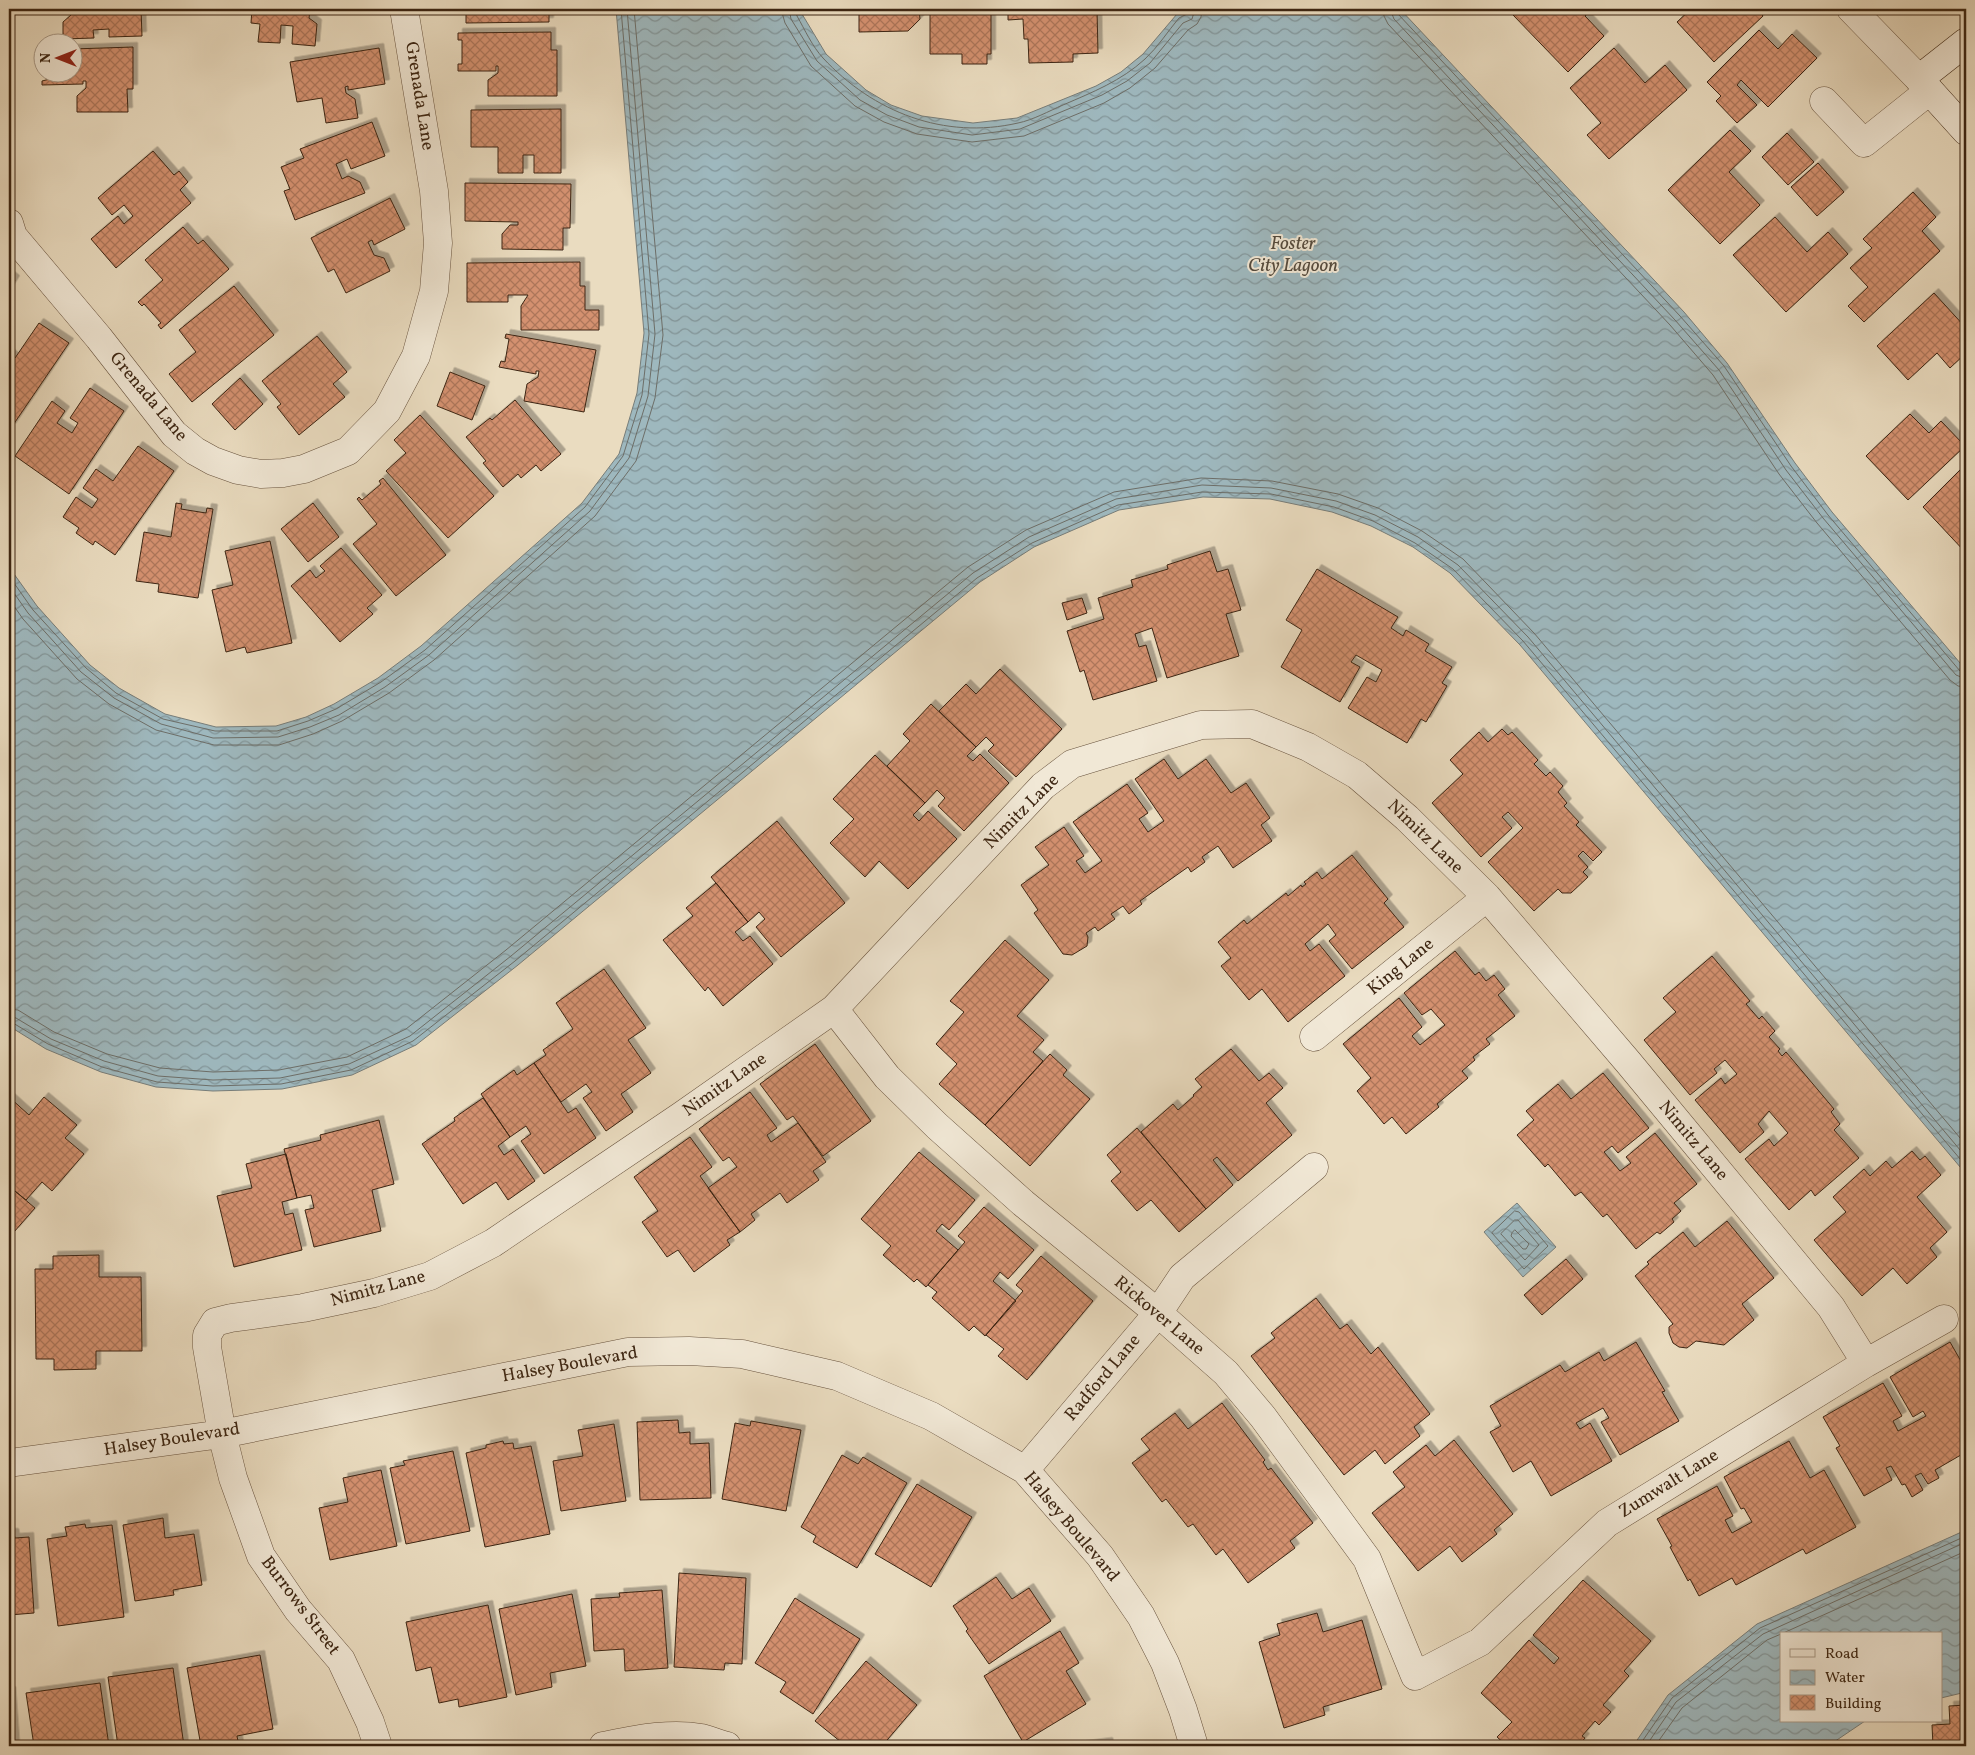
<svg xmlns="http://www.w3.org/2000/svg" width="1975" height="1755" viewBox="0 0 1975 1755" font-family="Vollkorn,serif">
<defs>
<pattern id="water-waves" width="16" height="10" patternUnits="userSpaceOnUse" patternTransform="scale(1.25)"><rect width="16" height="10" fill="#9eb8be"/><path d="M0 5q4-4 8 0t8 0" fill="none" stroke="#829599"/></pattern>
<pattern id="building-cross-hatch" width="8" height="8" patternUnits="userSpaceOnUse" patternTransform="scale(1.25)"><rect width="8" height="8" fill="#d4916f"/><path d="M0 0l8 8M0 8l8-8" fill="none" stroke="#ad765a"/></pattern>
<filter id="shadow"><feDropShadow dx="4.5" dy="-4.5" stdDeviation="0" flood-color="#0004"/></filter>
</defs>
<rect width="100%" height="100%" fill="#eadcc0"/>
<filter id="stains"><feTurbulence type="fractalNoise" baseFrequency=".004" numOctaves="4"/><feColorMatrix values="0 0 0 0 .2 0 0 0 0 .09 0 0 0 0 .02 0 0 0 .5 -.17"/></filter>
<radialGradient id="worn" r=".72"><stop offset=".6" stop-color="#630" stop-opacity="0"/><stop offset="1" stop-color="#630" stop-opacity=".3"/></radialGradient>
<path fill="url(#water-waves)" stroke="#777d79" d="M616 9H799L826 54 866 90 891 105 922 116 973 123 1017 118 1096 86 1121 72 1143 54 1177 14 1189 9H1400L1684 312 1727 363 1795 463 1832 512 1966 670V1174L1520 645 1450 573 1413 547 1371 526 1332 512 1270 499 1203 497 1119 510 1034 547 980 582 518 965 416 1045 352 1075 282 1089 213 1091 156 1087 101 1072 46 1049 9 1026V567L37 606 90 665 119 688 165 714 216 727 276 726 306 717 334 704 378 678 421 646 582 503 619 454 637 393 644 333Z
M1517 1203 1556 1247 1523 1277 1484 1232Z
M1966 1530V1692L1941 1698V1634H1781V1721H1865L1828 1746H1633L1668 1695 1757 1624Z"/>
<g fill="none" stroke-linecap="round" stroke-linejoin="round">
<path stroke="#6d6e68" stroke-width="1" d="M781 9 785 23 811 66 855 106 884 122 917 134 972 142 1024 136 1104 103 1130 88 1155 68 1188 30 1197 24 1201 17 1202 9
M789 9 791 19 817 61 860 100 887 115 919 127 972 135 1020 129 1102 95 1127 81 1150 63 1183 23 1192 19 1195 9
M795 9 797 16C805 30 812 46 823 58 873 112 944 140 1018 123 1033 120 1049 111 1063 105 1093 92 1121 81 1145 59 1158 47 1168 31 1179 18L1187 14 1189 9
M1383 9 1384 16 1388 24 1670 325 1713 375 1779 474 1817 523 1950 680 1958 686 1966 687
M1390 9 1394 19 1675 320 1719 370 1786 470 1823 518 1956 675 1966 679
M1397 9 1398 14 1680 316 1724 366 1791 466 1828 515 1960 671 1966 673
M9 576 33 610 86 668 116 693 163 719 215 731H277L308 721 336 709 381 682 425 650 585 507 623 456 642 395 649 334 621 9
M9 586 28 613 81 672 114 698 161 724 213 738 278 737 310 727 339 715 385 687 429 655 590 511 629 458 648 396 655 334 627 9
M9 599 23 619 77 679 109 704 156 730 214 745H279L313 734 342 721 389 693 434 660 595 516 636 461 655 398 663 335 634 9
M9 1009 18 1010 54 1032 107 1054 160 1068 213 1072 279 1070 347 1057 406 1029 506 950 968 567 1026 530 1114 492 1201 478 1272 481 1338 494 1378 508 1422 531 1463 559 1534 633 1966 1145
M9 1016 16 1018 51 1039 104 1061 158 1076 213 1080 280 1078 349 1064 410 1036 511 956 973 573 1029 537 1116 499 1202 485 1271 488 1336 501 1375 515 1418 537 1458 565 1528 637 1966 1157
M9 1022 13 1023 48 1044 102 1067 157 1082 213 1086 281 1084 351 1070 413 1041 515 961 977 578 1032 543 1118 505 1202 492 1271 494 1334 507 1373 521 1415 543 1453 569 1523 641 1966 1166
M1515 1211 1519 1212 1548 1246 1524 1269 1492 1233Z
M1515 1220H1518L1539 1245 1525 1260 1501 1234Z
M1515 1230 1529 1244 1526 1249H1523L1511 1236 1512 1233Z
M1781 1634 1966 1551
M1639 1746 1672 1698 1760 1628 1966 1536
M1646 1746 1676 1702 1763 1634 1966 1542
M1655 1746 1682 1708 1767 1640 1781 1634"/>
</g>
<path fill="url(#building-cross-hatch)" stroke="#3c2512" filter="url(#shadow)" d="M27 9H67V10L27 11Z
M71 9H141L142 36 109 37V29L93 30 94 38 63 39V22L71 15Z
M252 9H313V11L310 10 309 18 317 24 315 46 292 44 293 26 281 25 280 43 258 42 260 24 251 23Z
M466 9H549V22L466 23Z
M859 9H919L920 19 908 31 859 32Z
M930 9H991V54H987V64H962V54H930Z
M1008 9H1097L1098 53 1073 54V62L1029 63 1028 39H1024L1023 19 1008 20Z
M1520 9H1593L1585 16 1604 36 1568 72 1513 15Z
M1691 9H1756L1763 16 1714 62 1677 22Z
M1759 30 1778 49 1792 34 1817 58 1768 107 1741 80 1737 85 1757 105 1737 123 1716 101 1721 96 1707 82Z
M551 32V50H557V96H488V80L498 73V66H496V71H458V64H462V40H458V33Z
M133 47V89H127L128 112H77V96L86 88V81H83V84L42 85V81L50 79V72H72V49Z
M379 48 385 84 348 90V86L345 87 346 93 355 99 358 118 326 123 322 98 297 102 290 62Z
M1614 48 1645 83 1665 65 1687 90 1609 159 1587 135 1601 123 1570 88Z
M561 109V173H534V155H523V173H498V147H471V110Z
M372 122 385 156 351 169 347 159 336 164 342 179 348 176 360 182 365 193 295 220 284 191 290 189 281 167 304 158 300 149Z
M1730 130 1751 151 1729 172 1760 205 1720 244 1668 190Z
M1787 133 1814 162 1788 185 1762 157Z
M153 151 174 175 179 171 188 182 180 190 191 203 116 268 91 239 118 216 124 224 133 216 124 205 112 215 98 198Z
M1818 163 1844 192 1817 216 1791 187Z
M465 183 571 184 570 228H563V250L502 249V234L510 225H518V222L465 221Z
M1913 192 1936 217 1922 231 1940 251 1864 322 1848 306 1868 287 1850 268 1872 248 1863 239Z
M390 198 405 229 374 245 372 240 368 242 374 255 384 258 390 271 346 293 334 269 328 272 311 238Z
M1775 217 1807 252 1828 232 1848 254 1786 312 1733 255Z
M183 227 198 244 203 240 229 269 161 329 158 325 161 323 144 304 142 306 138 302 163 280 145 260Z
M580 262V286H585V310H599V330H521V306L528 295H508V302H467V263Z
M9 275 15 280 9 290Z
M234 286 274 335 192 402 169 374 196 352 179 330Z
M1934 293 1966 328V353L1950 368 1937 353 1908 380 1877 346Z
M39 323 69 343 11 428 9 426V353L15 358Z
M506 334 596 350 584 412 524 401 527 384 538 377 539 371H536V374L499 367 501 361 505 362 509 339 505 338Z
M317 336 347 372 333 384 345 397 299 435 277 407 281 404 262 381Z
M450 372 485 386 472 420 437 406Z
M240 378 263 404 235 430 212 404Z
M90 388 124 411 69 494 15 456 52 401 65 411 57 423 72 433 78 423 70 418Z
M515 400 561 454 541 471 536 465 521 478 518 474 503 487 483 463 486 461 466 437 490 418 492 420Z
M1910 414 1929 433 1941 421 1965 446 1908 500 1866 456Z
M420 415 494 496 448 538 386 471 406 453 394 440Z
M138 446 174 471 115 555 95 541 93 545 76 533 79 528 63 517 76 497 92 508 98 499 83 488 96 469 113 481Z
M1966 464V553L1923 507Z
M383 478 446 555 396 596 353 544 377 524 357 499 359 497 362 500 381 484 379 481Z
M176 503 182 504 181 509 206 513 207 508 213 509 198 598 158 592 159 584 136 581 144 532 171 537Z
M313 503 339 537 308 562 281 529Z
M270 541 292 643 247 653 245 647 226 652 212 590 233 585 225 551Z
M341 548 382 595 367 608 373 614 340 642 291 586 310 570 316 578 325 571 320 566Z
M1210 551 1217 572 1228 569 1241 610 1226 614 1239 656 1167 678 1152 628 1135 634 1139 647 1146 645 1157 681 1093 700 1084 670 1080 672 1067 631 1104 619 1098 598 1133 587 1131 580 1168 569 1167 565Z
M1317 569 1398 617 1391 628 1403 636 1406 630 1429 644 1425 651 1452 667 1442 683 1447 686 1426 722 1421 719 1407 743 1348 708 1367 677 1376 682 1382 670 1356 655 1351 662 1360 667 1340 702 1281 667 1302 630 1286 620Z
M1082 598 1087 613 1067 620 1062 603Z
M1000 669 1062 729 1016 777 988 751 994 745 986 737 976 747 939 711 966 684 976 694Z
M931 704 976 747 967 756 973 761 980 754 1009 783 964 831 938 806 945 798 937 790 925 803 887 766 910 741 903 734Z
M1502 729 1508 735 1512 732 1538 760 1534 764 1546 776 1550 772 1563 786 1558 792 1567 803 1564 806 1579 822 1576 825 1602 852 1593 861 1583 851 1578 856 1588 867 1583 872 1588 877 1571 893H1562L1558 889 1534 911 1488 862 1523 828 1508 812 1502 817 1512 828 1481 857 1432 803 1463 774 1450 760 1479 732 1488 742Z
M875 755 925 803 913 815 919 821 928 811 957 839 908 889 879 861 865 877 830 843 854 819 833 799Z
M1164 759 1178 779 1206 759 1231 793 1246 783 1270 818 1261 825 1272 841 1233 868 1218 846 1202 857 1205 862 1191 872 1188 867 1140 901 1142 904 1129 914 1123 906 1111 914 1115 919 1098 931 1095 927 1086 933 1088 937 1087 946 1072 955 1063 954 1034 913 1038 910 1021 885 1049 865 1035 847 1064 827 1084 856 1076 861 1085 873 1102 861 1073 822 1127 784 1148 813 1139 819 1148 832 1164 821 1135 779Z
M777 821 845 903 781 957 756 927 765 919 759 912 748 922 711 877Z
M1352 855 1388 899 1384 903 1404 927 1352 969 1329 941 1336 935 1328 924 1305 944 1310 951 1319 944 1345 976 1288 1022 1262 989 1249 1000 1221 966 1231 958 1218 942 1244 920 1247 924 1286 893 1288 896 1301 885 1302 887 1306 884 1304 882 1317 872 1322 879Z
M716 883 748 922 735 932 743 941 750 936 773 964 723 1006 708 987 705 991 663 940 693 916 686 908Z
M1005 940 1049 980 1017 1016 1044 1040 1033 1052 1043 1061 985 1125 939 1084 957 1064 936 1044 964 1012 950 1001Z
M1455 951 1475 975 1479 972 1486 981 1494 975 1505 989 1498 995 1515 1016 1486 1039 1490 1044 1473 1057 1475 1060 1462 1071 1468 1078 1437 1104 1439 1107 1406 1134 1392 1117 1384 1124 1357 1091 1371 1078 1343 1044 1399 998 1422 1027 1412 1036 1420 1045 1445 1025 1431 1009 1422 1015 1404 993Z
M1712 956 1750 1001 1746 1004 1759 1019 1762 1016 1775 1031 1769 1037 1780 1049 1778 1051 1782 1056 1786 1052 1834 1109 1831 1112 1840 1124 1834 1130 1859 1158 1815 1196 1811 1190 1789 1210 1745 1159 1769 1139 1774 1146 1788 1133 1769 1111 1758 1124 1764 1132 1740 1153 1695 1100 1721 1078 1725 1084 1737 1074 1725 1060 1714 1069 1717 1073 1690 1095 1644 1040 1676 1012 1663 998Z
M604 969 646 1028 628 1040 651 1073 621 1094 633 1112 606 1131 583 1098 592 1092 586 1084 561 1102 534 1063 546 1055 543 1050 573 1029 556 1003Z
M815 1044 871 1121 823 1156 793 1116 787 1120 760 1084Z
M1231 1049 1259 1081 1269 1073 1283 1088 1266 1103 1292 1135 1238 1181 1217 1157 1213 1160 1233 1185 1206 1209 1141 1132 1173 1104 1178 1110 1194 1096 1193 1095 1202 1087 1195 1079Z
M1050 1054 1067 1070 1063 1075 1090 1099 1030 1166 985 1125Z
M534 1063 568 1113 576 1108 596 1138 544 1174 521 1141 531 1134 526 1126 510 1137 481 1094 514 1070 517 1075Z
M1603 1073 1649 1128 1618 1153 1612 1146 1604 1152 1620 1171 1631 1163 1626 1157 1655 1133 1697 1184 1674 1203 1681 1211 1672 1219 1674 1222 1660 1234 1657 1232 1636 1249 1607 1214 1603 1217 1581 1192 1575 1196 1548 1164 1545 1167 1517 1135 1534 1120 1526 1111 1558 1084 1571 1099Z
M750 1092 777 1128 767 1135 771 1142 798 1123 826 1162 813 1171 819 1180 787 1203 780 1193 751 1214 755 1220 740 1232 708 1188 737 1167 729 1157 723 1161 699 1129Z
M9 1097 29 1115 44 1097 77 1125 65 1138 84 1154 52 1191 42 1182 26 1200 9 1186Z
M483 1098 510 1137 498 1146 504 1155 513 1149 535 1181 508 1200 496 1182 463 1204 422 1144 455 1121 454 1118Z
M379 1120 394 1184 372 1190 381 1231 314 1247 305 1210 314 1208 311 1195 297 1198 284 1149 321 1140 320 1135Z
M1137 1128 1206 1209 1179 1232 1151 1200 1137 1211 1111 1181 1121 1172 1107 1155Z
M690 1137 712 1167 700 1176 740 1232 727 1240 730 1245 694 1272 678 1250 667 1257 642 1222 658 1211 634 1177Z
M1912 1151 1920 1160 1925 1156 1941 1175 1917 1197 1947 1232 1930 1248 1937 1257 1907 1284 1893 1268 1862 1296 1814 1240 1846 1212 1833 1197 1864 1169 1870 1176 1886 1161 1892 1168Z
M919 1152 975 1200 949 1230 942 1224 936 1231 958 1250 926 1287 917 1279 914 1282 883 1255 891 1246 861 1219Z
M286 1154 297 1198 282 1202 285 1215 293 1213 302 1250 234 1267 217 1196 252 1188 246 1164Z
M9 1186 35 1208 14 1232 9 1228Z
M984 1207 1034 1250 1008 1279 1000 1272 993 1281 1016 1301 985 1336 974 1326 969 1331 932 1298 937 1292 928 1285 965 1242 958 1236Z
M1727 1221 1774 1278 1742 1304 1754 1320 1724 1345 1696 1341 1687 1348 1679 1347 1673 1343 1669 1333V1327L1673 1324 1635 1276 1649 1264 1647 1262 1683 1232 1695 1247Z
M99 1255V1277H141L142 1351H96V1369L54 1370V1359H36L35 1269H53V1256Z
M1041 1256 1093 1301 1027 1380 998 1356 1004 1349 986 1335 1023 1291 1016 1285Z
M1566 1259 1583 1279 1542 1315 1524 1295Z
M1316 1298 1340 1329 1347 1324 1371 1354 1378 1347 1430 1414 1414 1427 1420 1436 1385 1464 1375 1450 1344 1475 1251 1356 1275 1338 1271 1333Z
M1636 1342 1665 1391 1662 1392 1679 1421 1620 1455 1601 1422 1609 1418 1603 1408 1576 1423 1580 1429 1590 1423 1612 1461 1551 1496 1531 1461 1513 1472 1490 1432 1501 1426 1490 1406 1560 1365 1565 1372 1599 1352 1604 1361Z
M1950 1342 1966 1370V1452L1935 1470 1939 1478 1928 1484 1921 1473 1915 1476 1923 1490 1912 1497 1905 1484 1902 1485 1891 1466 1886 1468 1892 1480 1864 1496 1836 1448 1840 1446 1823 1417 1883 1383 1902 1416 1893 1421 1898 1431 1926 1416 1923 1411 1913 1417 1890 1377Z
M1222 1403 1265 1460 1263 1462 1268 1470 1271 1468 1313 1523 1290 1541 1295 1548 1248 1583 1223 1549 1216 1555 1193 1524 1188 1527 1166 1499 1162 1502 1132 1463 1150 1450 1141 1439 1175 1413 1188 1429Z
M678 1420 679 1433 690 1432V1444L709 1443 711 1498 640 1500 637 1422Z
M751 1421 801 1430 786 1511 722 1499 735 1423 750 1426Z
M614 1424 626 1501 561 1511 553 1461 583 1456 578 1430Z
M1454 1440 1513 1514 1494 1530 1497 1534 1462 1562 1450 1546 1418 1571 1372 1513 1405 1487 1393 1472 1426 1445 1435 1456Z
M503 1441 504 1444 513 1443 514 1449 531 1446 550 1534 485 1547 466 1453 486 1448V1445Z
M1789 1441 1810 1478 1824 1470 1856 1527 1806 1554 1803 1549 1736 1585 1732 1578 1699 1596 1690 1579 1688 1581 1670 1547 1672 1546 1657 1519 1717 1486 1733 1516 1725 1520 1732 1533 1752 1522 1744 1508 1741 1509 1724 1477Z
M453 1451 470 1531 406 1544 390 1468 405 1465 403 1461Z
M842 1455 858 1464 863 1457 907 1483 857 1568 813 1542 816 1536 801 1527Z
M381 1470 397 1546 330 1560 319 1508 348 1502 343 1478Z
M917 1484 972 1517 931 1587 875 1554Z
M163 1518 165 1538 194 1534 202 1585 173 1590 174 1595 135 1601 123 1525Z
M85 1524 86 1528 112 1525 124 1617 58 1626 47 1539 67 1536 65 1527Z
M9 1533H14L15 1538 29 1537 34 1613 9 1615Z
M679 1573 746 1578 742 1664 725 1663 724 1670 674 1667Z
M996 1577 1012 1599 1029 1588 1051 1621 989 1664 966 1631 968 1629 953 1606Z
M1583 1580 1651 1641 1624 1671 1629 1676 1603 1705 1611 1712 1599 1725 1595 1721 1582 1736 1585 1738 1578 1746H1527L1524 1743 1521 1746H1507L1497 1737 1512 1722 1481 1693 1529 1640 1554 1664 1559 1658 1533 1635Z
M662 1590 668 1668 625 1671 624 1649 594 1651 591 1599 620 1597 619 1593Z
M572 1594 586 1666 550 1673 552 1687 516 1695 499 1609Z
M795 1598 860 1639 813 1714 780 1692 786 1682 755 1663Z
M488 1605 507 1697 459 1707 458 1699 439 1703 431 1667 416 1671 406 1622Z
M1317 1613 1323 1632 1362 1620 1382 1689 1323 1707 1325 1715 1284 1728 1259 1642 1280 1635 1277 1624Z
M1060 1631 1079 1663 1066 1671 1086 1704 1023 1742 984 1676Z
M260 1655 273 1729 237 1736 239 1746H201L187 1668Z
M866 1661 917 1705 882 1746H846L815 1721Z
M173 1668 184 1746H118L108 1677Z
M100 1683 109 1746H34L26 1693Z
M9 1691H11L15 1746H9Z
M1966 1705V1746H1933L1932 1725 1950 1724 1949 1706Z
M1108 1742 1109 1746H1077Z"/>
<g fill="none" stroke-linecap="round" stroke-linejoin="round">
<defs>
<path id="street" d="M1851 9 1919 79
M1824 101 1864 143 1929 91
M9 223 13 236 99 338 174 434 195 451 213 461 238 470 261 474 283 473 304 469 348 451 387 411 416 356 434 291 438 243 434 191 404 9
M834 1009 887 1077 937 1126 1023 1203 1158 1313 1226 1373 1263 1417 1367 1559 1415 1676 1480 1642 1607 1523 1866 1363 1944 1319
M1314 1037 1487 897
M9 1463 222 1434 628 1352 689 1351 742 1354 837 1376 931 1416 1025 1470 1100 1556 1141 1616 1165 1663 1183 1710 1194 1746
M1025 1470 1158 1313 1182 1277 1314 1167
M378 1746 370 1722 341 1660 298 1610 261 1556 233 1478 222 1434 207 1347V1335L215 1322 231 1318 303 1308 374 1293 430 1276 493 1243 681 1116 834 1009 1043 786 1072 764 1201 725 1252 724 1308 747 1357 775 1407 818 1487 897 1628 1062 1831 1307 1866 1363
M603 1746C634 1740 669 1732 701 1738 710 1740 718 1744 727 1746"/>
<path id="secondary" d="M1966 42 1919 79 1966 131"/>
</defs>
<use href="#street" stroke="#68533e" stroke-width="29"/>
<use href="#secondary" stroke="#3c2512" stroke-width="29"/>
<use href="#street" stroke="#f1e8d6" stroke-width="28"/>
<use href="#secondary" stroke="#f1e8d6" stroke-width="28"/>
</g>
<g text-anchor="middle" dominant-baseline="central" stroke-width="4" stroke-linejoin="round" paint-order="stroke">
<g font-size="18" fill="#3c2512" stroke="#f1e8d6">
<text transform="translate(419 96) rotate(81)">Grenada Lane</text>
<text transform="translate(148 397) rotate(50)">Grenada Lane</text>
<text transform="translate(1022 812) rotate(-45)">Nimitz Lane</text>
<text transform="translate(1425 837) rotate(44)">Nimitz Lane</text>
<text transform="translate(1401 967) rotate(-39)">King Lane</text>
<text transform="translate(725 1085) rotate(-35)">Nimitz Lane</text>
<text transform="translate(1693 1141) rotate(50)">Nimitz Lane</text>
<text transform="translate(378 1289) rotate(-15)">Nimitz Lane</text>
<text transform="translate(1159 1316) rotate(40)">Rickover Lane</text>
<text transform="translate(570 1365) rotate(-10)">Halsey Boulevard</text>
<text transform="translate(1103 1378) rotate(-50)">Radford Lane</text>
<text transform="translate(172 1440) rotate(-9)">Halsey Boulevard</text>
<text transform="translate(1669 1484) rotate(-32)">Zumwalt Lane</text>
<text transform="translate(1071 1527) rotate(50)">Halsey Boulevard</text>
<text transform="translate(300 1606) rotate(53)">Burrows Street</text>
</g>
<g font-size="19" font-style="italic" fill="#544a3d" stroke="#f1e8d6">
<text x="1293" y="244">Foster<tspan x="1293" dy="22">City Lagoon</tspan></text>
</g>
</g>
<rect width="1975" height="1755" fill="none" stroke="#eadcc0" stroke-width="30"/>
<rect x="10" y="10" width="1955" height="1735" fill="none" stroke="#3c2512" stroke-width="2.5"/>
<rect x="15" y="15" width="1945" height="1725" fill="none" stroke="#3c2512"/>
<rect x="1780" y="1632" width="162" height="90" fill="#f1e8d6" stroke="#a99a88"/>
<rect x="1790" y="1649" width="25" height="8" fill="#f1e8d6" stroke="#a99a88"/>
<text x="1825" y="1658" font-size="15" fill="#3c2512">Road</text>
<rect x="1790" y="1670" width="25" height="15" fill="url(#water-waves)" stroke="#a99a88"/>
<text x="1825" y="1682" font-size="15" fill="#3c2512">Water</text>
<rect x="1790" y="1695" width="25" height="15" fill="url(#building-cross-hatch)" stroke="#a99a88"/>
<text x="1825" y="1708" font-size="15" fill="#3c2512">Building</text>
<g transform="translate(58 58) rotate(270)"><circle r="24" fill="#f1e8d6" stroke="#a99a88"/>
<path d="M0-4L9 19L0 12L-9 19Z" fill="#8f2418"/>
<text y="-8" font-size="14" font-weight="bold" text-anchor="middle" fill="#3c2512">N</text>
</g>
<rect width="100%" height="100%" filter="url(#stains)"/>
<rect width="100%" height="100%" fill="url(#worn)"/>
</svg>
